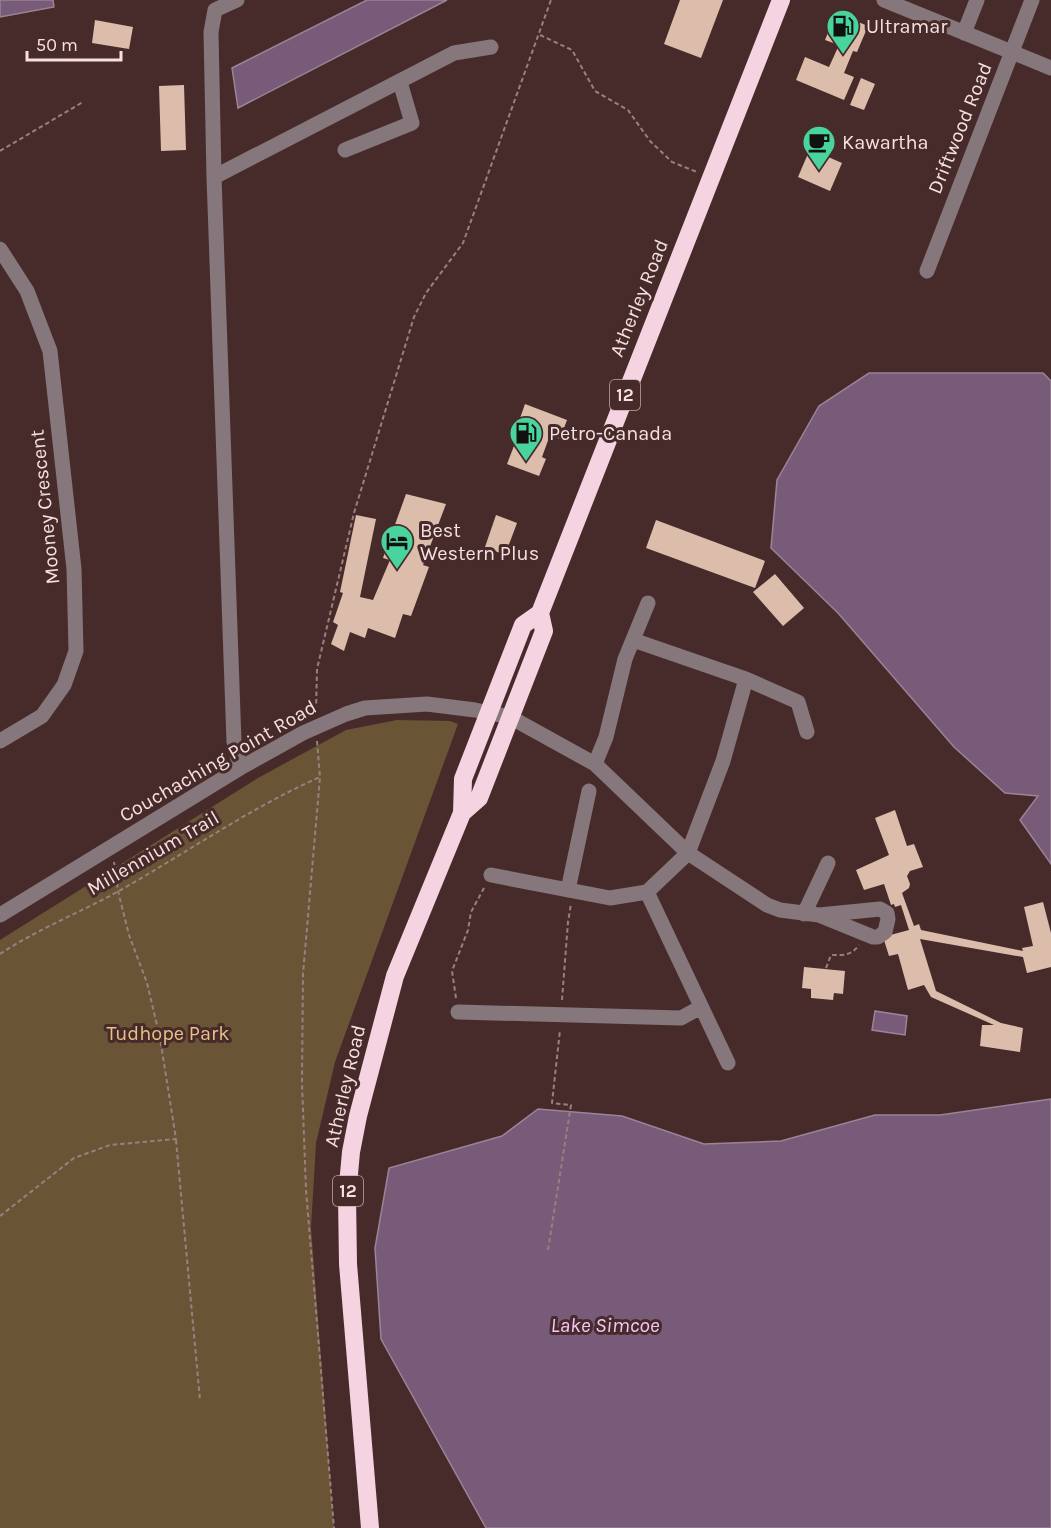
<svg xmlns="http://www.w3.org/2000/svg" width="1051" height="1528" viewBox="0 0 1051 1528" font-family="Karla,sans-serif">
<rect width="100%" height="100%" fill="#472b2a"/>
<path fill="#695536" d="M397 720 450 721 458 724 335 1062 316 1143 311 1228 334 1528H0V940L258 778 346 730Z"/>
<path fill="#775b78" stroke="#9c8397" stroke-width="1.5" d="M0 0H53L54 7 0 17Z
M367 0H447L238 108 232 68Z
M869 373H1043L1051 381V864L1020 820 1038 796 1005 793 954 747 838 613 771 548 777 480 819 406Z
M875 1011 907 1016 905 1035 872 1030Z
M1051 1099V1528H486L381 1339 375 1248 389 1168 502 1136 538 1109 622 1116 704 1144 781 1141 875 1115H940Z"/>
<path fill="#dcbdac" d="M680 0H723L701 58 664 44Z
M836 13 868 26 857 52 853 51 844 73 854 77 844 100 796 80 805 57 829 67 839 45 825 40Z
M95 20 133 27 129 49 92 43Z
M861 78 875 84 864 110 850 105Z
M184 85 186 150 161 151 159 86Z
M810 149 842 163 830 191 798 177Z
M525 404 567 420 560 439 550 435 542 457 546 459 539 476 507 464 522 425 518 424Z
M406 494 446 504 423 565 429 567 411 616 403 614 395 638 368 628 365 638 350 632 344 651 331 644 338 625 333 622 343 593 340 592 356 515 376 519 360 597 373 600 390 560 383 558Z
M496 515 517 523 505 555 485 547Z
M656 520 765 561 755 588 646 548Z
M775 574 804 608 783 626 753 592Z
M895 810 907 846 914 844 923 867 910 871 907 876 910 884 909 888 902 893 914 926 919 924 921 930 1023 951 1022 948 1033 946 1024 907 1043 902 1051 933V967L1027 973 1023 957 920 939 936 991 1001 1023 1023 1028 1020 1052 980 1046 982 1025H994L931 997 924 985 908 990 898 954 889 956 883 937 909 930 901 905 895 907 894 904 891 905 884 884 864 890 856 870 889 855 875 818Z
M804 967 845 971 843 994 834 993 833 1000 811 998V989L802 988Z"/>
<g fill="none" stroke-linecap="round" stroke-linejoin="round">
<path stroke="#98807f" stroke-width="2" stroke-dasharray="4.5 3" stroke-linecap="butt" d="M540 35 572 50 595 91 628 110 650 141 672 162 697 172
M0 151 83 102
M316 711 317 669 354 513 414 317 426 293 463 243 551 0
M317 741 320 777 303 974 302 1083 306 1190 334 1528
M0 954C36 930 79 913 117 892 185 854 248 809 320 777
M826 968 831 955C844 955 851 956 859 945
M456 998 452 971 468 930 471 912 484 888
M562 1000 568 922 571 904
M176 1140 200 1400
M0 1216 74 1158 110 1145 176 1139 160 1038 147 983 129 935 118 891 114 862
M548 1250 571 1105 552 1103 560 1030"/>
<path stroke="#85777c" stroke-width="15" d="M237 0 215 10 211 32 214 177 234 742 240 768
M884 0 1051 68
M964 33 977 0
M345 150 412 123 400 82
M214 177 454 53 491 47
M0 249 27 291 50 351 74 569 76 651 64 685 42 716 0 741
M927 271 1032 0
M633 640 746 679 798 702 807 732
M595 764 606 737 625 659 648 603
M491 875 610 898 647 892 688 853 723 761 746 679
M568 890 589 791
M647 892 728 1063
M804 914 828 863
M0 915 240 768 303 733 346 714 365 708 427 704 475 710 510 717 595 764 688 853 767 905 780 910 819 915 873 937H878L885 932 888 919 887 913 880 909 819 915
M458 1012 681 1018 701 1007"/>
<path stroke="#f6d3e0" stroke-width="18" d="M462 813 479 798 544 631 540 613
M370 1528 348 1264 347 1196 351 1152 358 1116 395 976 462 813 463 779 523 625 540 613 781 0"/>
</g>
<defs>
<symbol id="fuel-pin" viewBox="-11 -11 22 30"><path d="M0 17L-7.5 6A9.5 9.5 0 1 1 7.5 6Z" fill="#49d49d" stroke="#472b2a"/><path d="M-5.5-6h7V0h2V4h1.3V-2.5L3-4.5l.8-.8L6-3V5H2.5V1h-1V6h-7ZM-4.2-4.7v3.2H.2V-4.7Z" fill="#111"/></symbol>
<symbol id="cafe-pin" viewBox="-11 -11 22 30"><path d="M0 17L-7.5 6A9.5 9.5 0 1 1 7.5 6Z" fill="#49d49d" stroke="#472b2a"/><path d="M-5.5-4.5H6V0H3Q3 3.5 0 3.5H-2.5Q-5.5 3.5-5.5 0ZM3-3.2v2h1.7v-2ZM-6 4.5H4V6H-6Z" fill="#111"/></symbol>
<symbol id="hotel-pin" viewBox="-11 -11 22 30"><path d="M0 17L-7.5 6A9.5 9.5 0 1 1 7.5 6Z" fill="#49d49d" stroke="#472b2a"/><path d="M-6-4.5h1.5V1H6V5H4.5V3h-9V5H-6ZM-4 0a1.8 1.8 0 1 1 3.6 0ZM.5 0V-2.5h3Q6-2.5 6 0Z" fill="#111"/></symbol>
</defs>
<g fill-rule="evenodd">
<use href="#fuel-pin" x="824" y="7" width="38" height="52"/>
<use href="#cafe-pin" x="800" y="123" width="38" height="52"/>
<use href="#fuel-pin" x="507" y="414" width="38" height="52"/>
<use href="#hotel-pin" x="378" y="522" width="38" height="52"/>
</g>
<g text-anchor="middle" dominant-baseline="central" stroke-width="6" stroke-linejoin="round" paint-order="stroke">
<g fill="#472b2a" stroke="#c0aaa9" stroke-width="1.5">
<rect x="610" y="380" width="30" height="30" rx="4.5"/>
<rect x="333" y="1176" width="30" height="30" rx="4.5"/>
</g>
<g font-size="18" font-weight="bold" fill="#f4e1e0">
<text x="625" y="395">12</text>
<text x="348" y="1191">12</text>
</g>
<g font-size="20" fill="#f4e1e0" stroke="#472b2a" text-anchor="start">
<text x="866" y="26">Ultramar</text>
<text x="842" y="142">Kawartha</text>
<text x="549" y="433">Petro-Canada</text>
<text x="420" y="530">Best<tspan x="420" dy="23">Western Plus</tspan></text>
</g>
<g font-size="20" fill="#f4e1e0" stroke="#472b2a">
<text transform="translate(960 128) rotate(-68)">Driftwood Road</text>
<text transform="translate(639 298) rotate(-68)">Atherley Road</text>
<text transform="translate(45 507) rotate(-96)">Mooney Crescent</text>
<text transform="translate(218 761) rotate(-30)">Couchaching Point Road</text>
<text transform="translate(153 853) rotate(-30)">Millennium Trail</text>
<text transform="translate(345 1086) rotate(-77)">Atherley Road</text>
</g>
<g font-size="20" fill="#e7c186" stroke="#472b2a">
<text x="168" y="1033">Tudhope Park</text>
</g>
<g font-size="21" font-style="italic" fill="#f7c5f9" stroke="#472b2a">
<text x="605" y="1325">Lake Simcoe</text>
</g>
</g>
<path d="M27 51v9h94v-9" fill="none" stroke="#f4e1e0" stroke-width="3"/>
<text x="36" y="51" font-size="18" fill="#f4e1e0" stroke="#472b2a" stroke-width="4.5" paint-order="stroke">50 m</text>
</svg>
